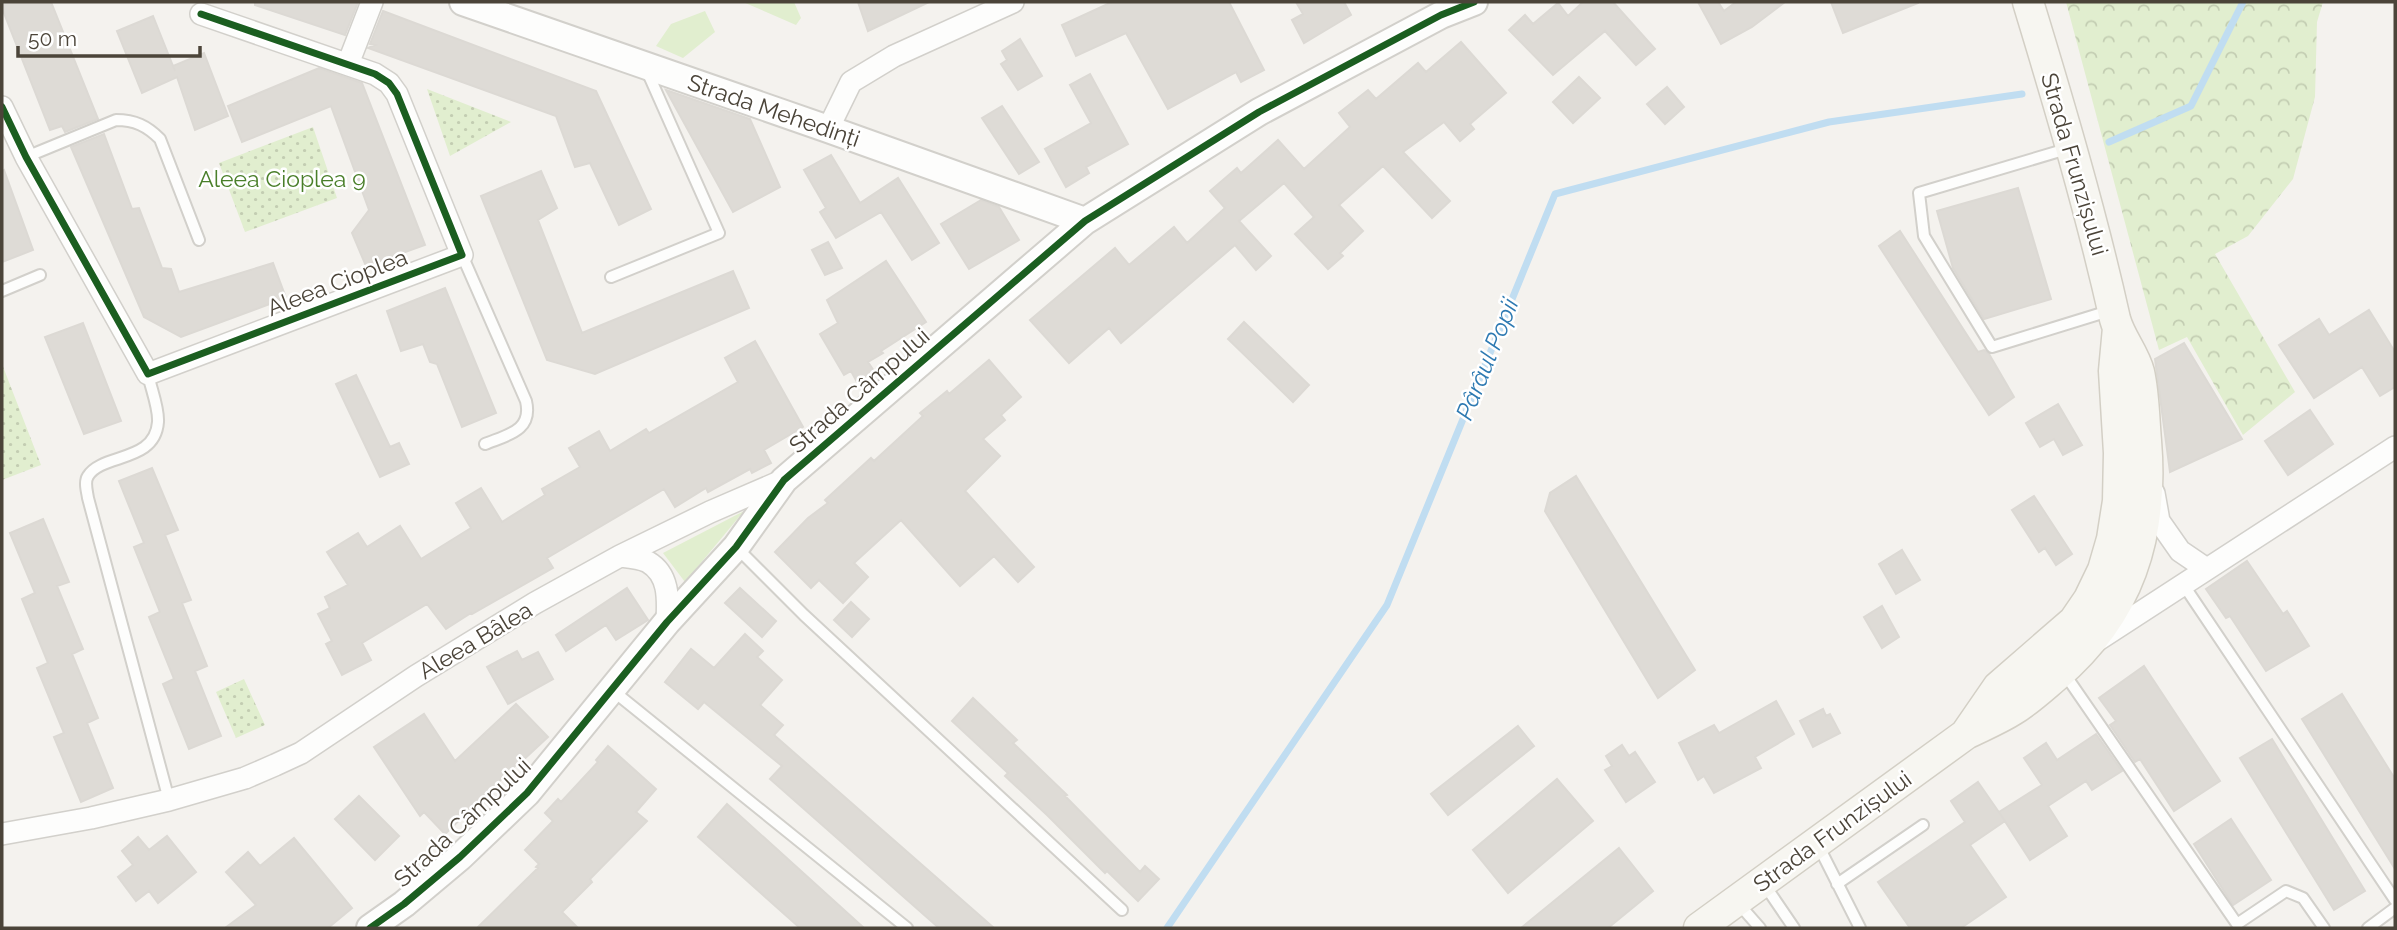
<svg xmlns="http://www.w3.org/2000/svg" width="2397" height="930" viewBox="0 0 2397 930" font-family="Raleway,sans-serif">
<defs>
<pattern id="forest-crowns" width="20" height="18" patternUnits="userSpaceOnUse" patternTransform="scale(1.75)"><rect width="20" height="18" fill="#e1eecf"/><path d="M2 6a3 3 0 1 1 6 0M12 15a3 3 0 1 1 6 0" fill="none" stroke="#c3cdb2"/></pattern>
<pattern id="park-dots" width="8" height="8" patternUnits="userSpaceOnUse" patternTransform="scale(1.75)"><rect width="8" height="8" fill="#e1eecf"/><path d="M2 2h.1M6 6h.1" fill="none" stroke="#c3cdb2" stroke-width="1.8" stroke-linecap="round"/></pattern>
</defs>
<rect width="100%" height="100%" fill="#f4f2ee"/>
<path fill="#e1eecf" d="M743 2H794L801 18 796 25Z
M705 11 715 32 683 58 656 46 671 24Z
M744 511 685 582 663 553Z"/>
<path fill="url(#forest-crowns)" d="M2066 2H2323L2317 22 2315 97 2293 179 2248 236 2215 254 2295 392 2243 435 2187 337 2159 350Z"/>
<path fill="url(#park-dots)" d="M427 89 511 122 450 156Z
M313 127 337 198 245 232 219 163Z
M2 364 41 465 2 480Z
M244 679 265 725 236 738 216 692Z"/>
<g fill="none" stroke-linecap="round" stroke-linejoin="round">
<path stroke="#c0ddf1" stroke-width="7" d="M2109 142 2191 106 2243 2
M1167 928 1387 605 1555 194 1829 122 2022 94"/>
</g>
<path fill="#dedbd6" stroke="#dcd9d4" stroke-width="2" d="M2 2H51L98 119 65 132 62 126 50 130 2 8Z
M255 2H358L345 35 255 5Z
M858 2H929L868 31Z
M1112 2H1229L1264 70 1241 82 1236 72 1168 109 1126 33 1076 56 1062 25Z
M1296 2H1344L1351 15 1304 43 1292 20 1303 14Z
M1583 2H1613L1655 49 1636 65 1605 31 1553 75 1509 30 1525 15 1533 24 1558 3 1568 16Z
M1698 2H1718L1724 11 1736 2H1785L1752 27 1721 44Z
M1831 2H1918V3L1843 33Z
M383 11 596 91 651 209 619 225 590 163 575 167 556 116 368 48 375 45 370 44Z
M153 16 175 71 173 66 204 53 228 116 195 130 177 77 142 93 117 31Z
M1020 39 1042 76 1018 90 1001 64 1007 60 1002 51Z
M1461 42 1506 93 1470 124 1474 129 1460 141 1444 122 1403 152 1450 201 1432 218 1383 166 1339 205 1363 231 1340 253 1343 256 1328 269 1295 234 1314 217 1284 183 1239 221 1271 256 1256 270 1235 245 1121 343 1109 328 1069 363 1030 320 1115 248 1129 265 1174 227 1187 243 1225 208 1210 191 1237 168 1241 173 1278 140 1304 169 1350 127 1339 113 1368 90 1376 99 1418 63 1426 72Z
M319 68 362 83 425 245 366 266 352 233 369 210 331 106 242 142 228 106Z
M1090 74 1128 144 1086 167 1089 173 1066 187 1045 149 1091 123 1070 85Z
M1579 77 1600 98 1573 123 1553 102Z
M1667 87 1684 107 1665 124 1647 104Z
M666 90 750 119 780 187 733 212Z
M1002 106 1039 162 1019 174 982 118Z
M104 134 132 209 139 208 162 268 171 269 179 292 273 263 286 298 181 337 144 317 71 147Z
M831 155 860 203 898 178 939 243 912 260 881 212 836 238 820 212 826 208 804 170Z
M4 170 33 250 2 262V171Z
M541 171 557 208 538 220 582 333 733 271 749 308 595 374 547 360 481 196Z
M2018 188 2051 299 1984 319 1953 268 1937 211Z
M981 200 999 207 1019 240 969 269 941 224Z
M1900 231 1978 352 1984 350 1989 354 2014 397 1989 415 1879 246Z
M828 242 842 268 825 275 812 250Z
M886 261 926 322 881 351 883 353 868 362 874 371 857 382 851 371 844 375 820 334 838 323 827 300Z
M445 288 496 413 462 427 437 364 430 362 423 344 401 351 387 311Z
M2369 310 2395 352V387L2380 396 2362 367 2314 398 2279 345 2319 319 2329 335Z
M1244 322 1309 385 1293 402 1228 339Z
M83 323 121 421 84 434 45 337Z
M755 341 803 427 764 450 771 463 752 473 750 469 708 492 706 488 675 507 664 489 547 558 553 568 472 614 471 613 446 629 427 604 362 643 371 660 342 675 326 644 332 641 318 614 330 608 325 597 348 585 327 552 358 533 367 547 400 526 421 559 471 528 456 503 481 488 502 522 545 495 542 489 580 467 569 448 599 431 610 451 646 429 649 433 738 382 725 358Z
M2184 343 2242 439 2170 472 2155 359Z
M989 360 1021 397 1001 415 1005 420 983 439 1000 456 965 491 1034 567 1018 582 994 556 960 586 901 520 854 563 868 577 843 603 819 580 811 588 775 552 808 518 828 503 825 500 871 458 874 461 923 416 920 413 947 391 949 394Z
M356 375 390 447 399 443 409 464 380 477 336 384Z
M2058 404 2082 445 2063 455 2054 439 2040 447 2026 423Z
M2310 410 2333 444 2288 475 2265 441Z
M152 468 178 530 165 535 191 600 182 603 207 666 195 671 221 736 189 749 163 684 174 679 149 617 160 612 134 547 144 543 119 481Z
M1576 476 1695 670 1658 698 1545 511 1550 493Z
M2034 496 2072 554 2056 565 2045 548 2039 552 2012 510Z
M43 519 69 582 57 586 83 649 72 654 98 718 87 723 113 788 81 802 54 737 64 733 37 668 48 663 22 599 35 593 10 533Z
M1902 550 1920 580 1896 594 1879 564Z
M2247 561 2283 614 2287 611 2309 646 2266 671 2230 616 2226 618 2206 589Z
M627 588 648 620 616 640 606 625 566 651 556 635Z
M740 588 776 621 762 637 725 603Z
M851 602 869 619 852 637 834 620Z
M1882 606 1899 637 1882 648 1864 617Z
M745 634 763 651 757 657 782 680 760 705 783 725 774 735 994 928H939L770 779 782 766 704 702 698 709 665 682 691 649 714 668Z
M517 651 522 660 538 652 553 679 508 704 487 667Z
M2144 666 2220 781 2174 811 2140 759 2135 762 2110 725 2116 721 2099 698Z
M2342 694 2395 779V869L2302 719Z
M973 698 1017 740 1013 743 1067 795 1065 796 1140 872 1145 866 1159 879 1138 901 1107 871 1105 873 1047 815 1005 776 1008 773 952 721Z
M1776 701 1794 734 1755 757 1761 768 1714 793 1704 776 1698 780 1679 743 1714 725 1719 733Z
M516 704 548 737 521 762 520 761 445 834 424 812 420 816 374 747 424 714 455 761Z
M1823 709 1826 716 1830 714 1840 733 1813 747 1800 721Z
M1518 726 1534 746 1448 815 1431 794Z
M2096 734 2122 771 2092 790 2086 781 2048 806 2067 836 2030 860 1999 812 2042 785 2024 758 2046 743 2057 760Z
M2272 739 2365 891 2334 910 2240 758Z
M1622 745 1629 756 1635 752 1655 782 1626 802 1605 770 1612 766 1606 756Z
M608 746 656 789 636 812 647 821 590 879 592 882 562 912 578 928H477L538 868 536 867 539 864 525 850 553 821 545 813 558 799 561 802 598 762 596 760Z
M1557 779 1593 821 1508 893 1473 850Z
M1978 782 2005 821 1970 845 2006 897 1961 928H1910L1878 882 1965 822 1951 801Z
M359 796 399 836 375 860 335 819Z
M727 804 864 928H800L698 837Z
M2231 819 2271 880 2233 905 2194 844Z
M167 836 196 872 158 903 149 891 136 901 118 877 133 865 122 851 138 837 149 850Z
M294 838 352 908 328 928H225L256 905 226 872 248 852 260 866Z
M1619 848 1653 891 1608 928H1521Z"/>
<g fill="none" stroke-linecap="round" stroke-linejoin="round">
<defs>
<path id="service" d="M2070 148 1919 193 1924 236 1992 347 2112 310
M26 157 116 120C135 120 147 126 160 139L199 240
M462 255 526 401C533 431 507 435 485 444
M611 277 719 233 647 71
M2 291 40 275
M148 374C151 389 159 408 158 422 155 463 102 453 88 476 84 482 87 491 88 498L169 800
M736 547 804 615 1122 910
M2183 584 2395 900
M2064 673 2237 924 2286 891 2303 898 2324 928
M612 690 907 928
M1818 845 1860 928
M1764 884 1794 928
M1837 884 1923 825
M1738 903 1760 928
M2368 928 2395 908"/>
<path id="minor" d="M348 64 372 2
M2 107 26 157 148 374 462 255 397 94 389 83 375 74 201 14
M828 129 851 82 894 56 1013 2
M2154 493 2159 521 2180 551 2205 568
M620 556C629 557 641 558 648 562 670 575 668 600 667 622
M2098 640 2395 447
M2 834 91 818 169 800 245 778 275 765 301 753 416 676 535 603 620 556 710 512 784 480"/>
<path id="tertiary" d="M463 2 828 129 1085 221
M370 928 404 904 460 857 527 793 667 622 736 547 784 480 1085 221 1259 112 1441 15 1474 2"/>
<path id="secondary" d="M1967 732 1998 687 2074 621 2089 599 2103 570 2112 539 2118 501 2119 453 2114 371 2118 328
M1699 928 1966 734C1982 726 1999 719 2013 710 2028 701 2042 688 2055 677 2129 614 2154 536 2146 441 2144 418 2144 394 2139 372 2134 353 2120 338 2115 319 2091 212 2060 107 2028 2"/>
</defs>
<use href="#service" stroke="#d2d0cb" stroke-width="14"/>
<use href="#minor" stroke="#d2d0cb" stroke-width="24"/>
<use href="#tertiary" stroke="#d2d0cb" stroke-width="30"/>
<use href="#secondary" stroke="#d3cfc5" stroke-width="33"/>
<use href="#service" stroke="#fdfdfc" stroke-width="10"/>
<use href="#minor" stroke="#fdfdfc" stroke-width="21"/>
<use href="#tertiary" stroke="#fdfdfc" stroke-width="26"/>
<use href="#secondary" stroke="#f7f6f1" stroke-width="30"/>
<defs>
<path id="cycleway" d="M2 107 26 157 148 374 462 255 397 94 389 83 375 74 201 14
M370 928 404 904 460 857 527 793 667 622 736 547 784 480 1085 221 1259 112 1441 15 1474 2"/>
</defs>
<use href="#cycleway" stroke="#fff" stroke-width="11"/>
<use href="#cycleway" stroke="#1b5e20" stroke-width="7"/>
</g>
<g text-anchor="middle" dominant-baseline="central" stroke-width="5" stroke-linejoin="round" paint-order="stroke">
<g font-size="23" fill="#4b4439" stroke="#fff">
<text transform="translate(774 110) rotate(19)">Strada Mehedinți</text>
<text transform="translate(2075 164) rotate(74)">Strada Frunzișului</text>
<text transform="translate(337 282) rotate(-21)">Aleea Cioplea</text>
<text transform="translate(859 390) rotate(-41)">Strada Câmpului</text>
<text transform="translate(475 640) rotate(-31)">Aleea Bâlea</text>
<text transform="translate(462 822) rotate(-43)">Strada Câmpului</text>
<text transform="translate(1832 831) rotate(-36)">Strada Frunzișului</text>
</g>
<g font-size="23" fill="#4a7f2a" stroke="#fff">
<text x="282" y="178">Aleea Cioplea 9</text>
</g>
<g font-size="24" font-style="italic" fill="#2e7ab2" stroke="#fff">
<text transform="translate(1487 359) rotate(-68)">Pârâul Popii</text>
</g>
</g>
<rect width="2397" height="930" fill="none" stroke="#4b4439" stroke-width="7"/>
<path d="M18 46v10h182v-10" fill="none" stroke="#4b4439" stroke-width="3.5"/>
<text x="28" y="46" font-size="21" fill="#4b4439" stroke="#ffffff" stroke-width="5" paint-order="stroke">50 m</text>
</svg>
